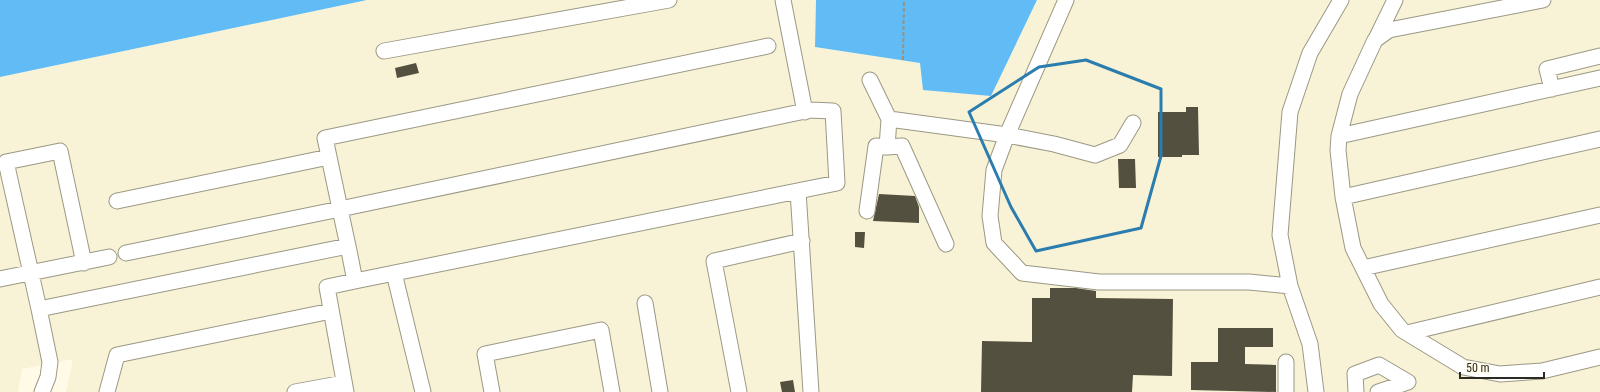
<svg xmlns="http://www.w3.org/2000/svg" width="1600" height="392" viewBox="0 0 1600 392" font-family="'Roboto Condensed',sans-serif">
<rect width="100%" height="100%" fill="#fffbe6"/>
<path fill="#f8f3d6" d="M367 0H816L815 47 921 63 991 96 1037 0H1600V392H66L73 359 22 369 18 392H0V77Z"/>
<path fill="#61bcf6" d="M0 0H367L0 77Z
M816 0H1037L991 96 923 90 920 63 815 47Z"/>
<path fill="#54503f" d="M416 63 419 73 397 78 395 68Z
M1186 107H1198L1199 155H1182V157H1158V112H1186Z
M1118 159H1135L1136 188H1119Z
M879 194 915 196 919 207V223L873 221Z
M855 232H865L864 248 855 247Z
M1050 288H1076L1096 291V298L1173 299 1172 376 1133 375 1132 392H981L982 341 1032 342V298H1050Z
M1218 328H1273V347H1245V364L1276 365V392L1191 390V362H1218Z
M793 380 795 392H782L780 382Z"/>
<g fill="none" stroke-linecap="round" stroke-linejoin="round">
<defs>
<path id="minor" d="M783 0 805 112
M1543 0 1389 30 1375 40 1350 94 1339 136 1338 150 1343 197 1353 248 1381 304 1402 330 1407 333 1463 367 1500 374 1542 371 1600 357
M1376 39 1395 0
M384 51 669 0
M870 80 889 119 1007 135 1066 0
M1552 89 1547 69 1600 56
M889 119 887 147 902 146 946 244
M1133 123 1120 145 1095 155 1054 144 1007 135 994 170 990 216 994 243 1022 273 1099 282H1249L1290 286
M1339 136 1600 78
M798 191 811 392
M1343 197 1600 139
M117 201 329 157
M867 211 876 146 887 147
M126 253 340 209 325 138 768 46
M1363 268 1600 215
M394 273 423 392
M0 279 109 257
M645 303 660 392
M39 309 6 162 60 151 84 263
M1407 333 1600 287
M42 392 48 377 50 362 39 309 348 246 355 281 837 183 833 111 810 110 340 209 348 246
M107 392 117 355 331 311
M295 392 344 383
M346 392 327 287 355 281
M492 392 485 354 601 330 612 392
M739 392 714 261 802 241
M1286 392V362
M1316 392 1310 344 1290 286 1280 235 1290 112 1310 53 1341 0
M1356 392 1355 374 1379 365 1408 382
M1378 392 1408 382"/>
</defs>
<use href="#minor" stroke="#9b9884" stroke-width="17"/>
<path stroke="#969385" stroke-width="2" stroke-dasharray="4 2" stroke-linecap="butt" d="M903 60 904 0"/>
<use href="#minor" stroke="#fff" stroke-width="15"/>
</g>
<path fill="none" stroke="#2a7dae" stroke-width="3" stroke-linejoin="round" d="M1086 60 1161 89V156L1141 228 1036 251 1011 207 969 112 1039 67Z"/>
<path d="M1460 372v6h84v-6" fill="none" stroke="#2b2a22" stroke-width="2"/>
<text x="1466" y="372" font-size="12" fill="#2b2a22" stroke="#fffbe6" stroke-width="3" paint-order="stroke">50 m</text>
</svg>
